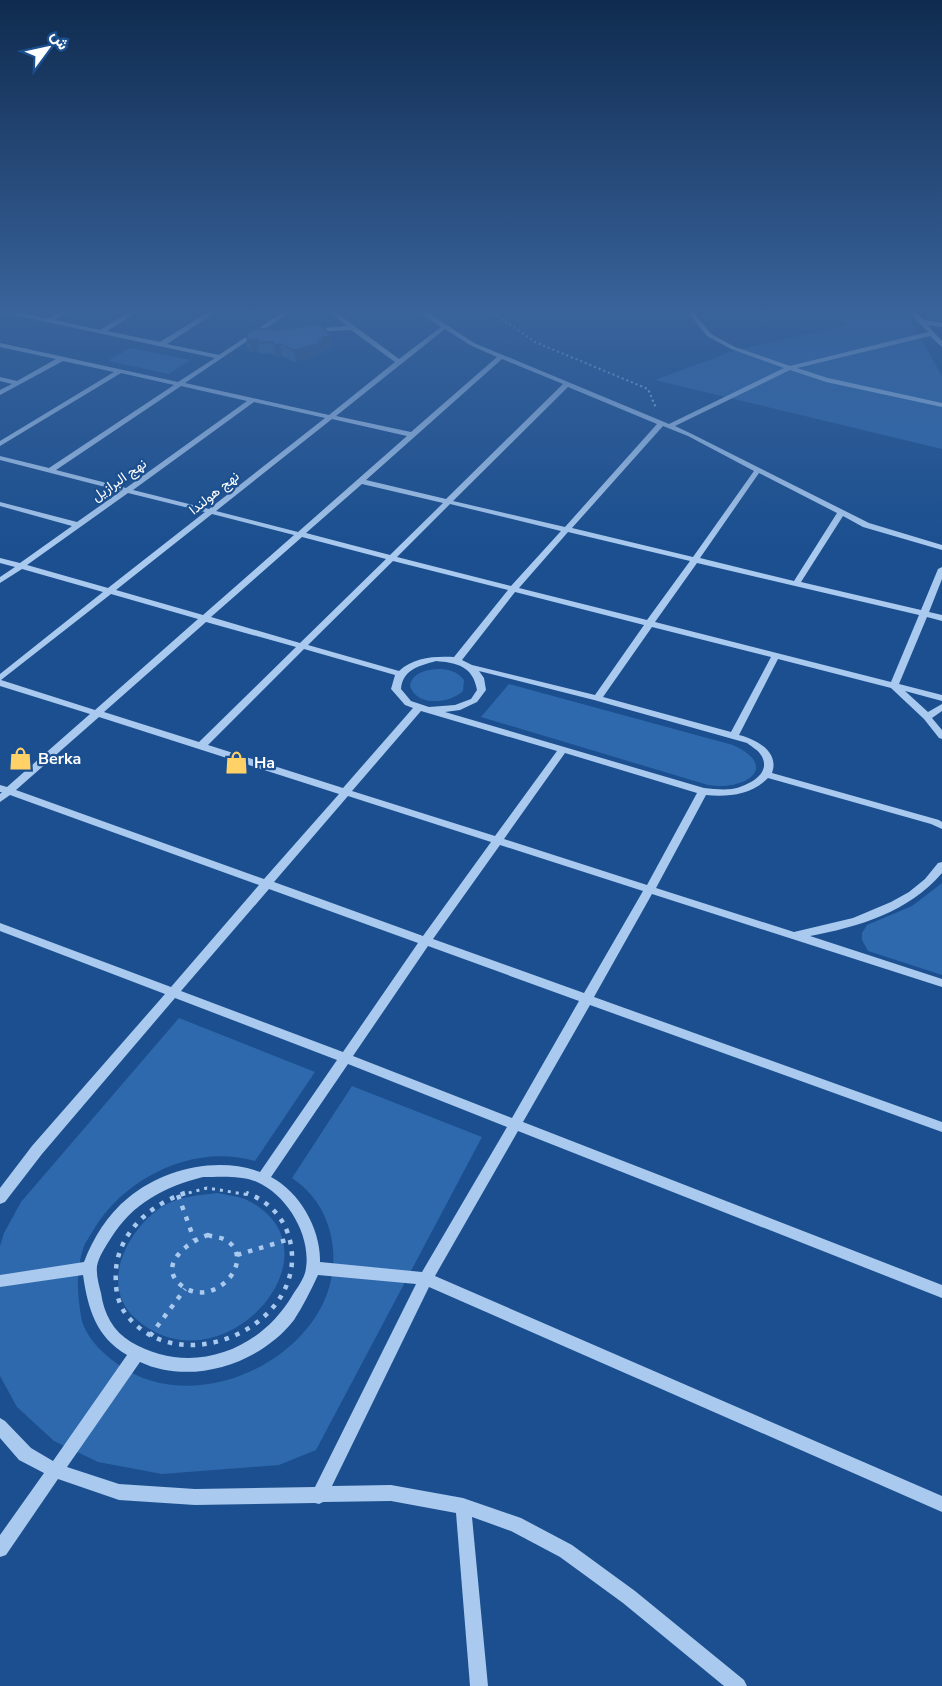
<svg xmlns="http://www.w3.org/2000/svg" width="942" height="1686" viewBox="0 0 942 1686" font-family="'Nunito Sans',Vazirmatn,sans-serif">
<rect width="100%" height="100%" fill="#1b4f8f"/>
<path fill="#2e69ad" d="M841 310H900L911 321 942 376V449L655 380 736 350 848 325Z
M130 348 190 360 169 374 108 361Z
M437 669C448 669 457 671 464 680L463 691C449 704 417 707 410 686 412 673 425 670 437 669Z
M509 684 733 745C781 767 745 791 708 785L481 717Z
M942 883V975L868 951 862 940V933L867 925 912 906Z
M179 1018 315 1072 255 1161C195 1143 125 1177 94 1229 91 1235 85 1242 83 1249 76 1273 77 1291 81 1316 84 1336 103 1354 119 1365 205 1427 358 1341 330 1232 324 1208 311 1191 292 1178L352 1086 482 1137 316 1450 279 1465 162 1474 98 1462 54 1441 17 1407 0 1376V1246L4 1233 21 1202Z
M218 1193C226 1195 237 1196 245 1199 350 1249 222 1395 136 1319 97 1285 129 1226 165 1205 182 1196 200 1195 218 1193Z"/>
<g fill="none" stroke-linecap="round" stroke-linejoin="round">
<path stroke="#a9c9ee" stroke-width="2" stroke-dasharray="2 3" stroke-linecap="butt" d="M489 310 535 342 648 389 656 408"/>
<path stroke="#a9c9ee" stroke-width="3" stroke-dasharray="3 5" stroke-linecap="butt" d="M181 1195 207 1188 250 1195"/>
<path stroke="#a9c9ee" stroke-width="4.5" stroke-dasharray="4.5 7" stroke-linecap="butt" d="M185 1193C146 1206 112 1239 116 1283 116 1293 119 1304 125 1313 179 1386 314 1323 289 1237 283 1216 267 1200 246 1193
M178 1195 194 1239
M208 1235C213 1237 221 1237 226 1240 258 1260 214 1310 182 1286 156 1266 187 1242 208 1235Z
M237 1255 290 1239
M150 1336 185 1289"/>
<path fill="#a9c9ee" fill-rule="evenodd" d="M0 310H10L49 319 62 310H70L55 320 100 330 132 310H140L107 331 160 342 211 310H219L167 344 219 355 286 310H293L185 383 329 415 395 362 351 330 310 332V330L312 329 347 326 326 310H333L399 359 441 327 417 310H424L474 343 669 424 784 368 731 349 707 336 686 310H692L711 334 735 347 790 366 928 332 908 310H914L924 320 942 323V327L927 325 942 341V347L930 336 797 368 828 378 942 403V407L826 382 790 370 675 426 692 434 869 523 942 545V550L863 527 843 516 801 582 921 610 938 569 942 567V579L929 612 942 615V621L927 617 899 684 942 695V701L905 691 928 712 942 704V711L932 718 942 730V739L939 738 924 719 891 688 778 659 739 735C755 739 780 751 772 773L939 820 942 822V829L931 824 768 778C751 795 728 797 706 795L656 888 794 932 853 918 891 902 909 892 925 879 938 863 942 862V873C909 912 858 927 810 936L942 979V987L652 894 594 997 942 1122V1132L590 1005 523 1122 942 1285V1298L518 1131 435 1276 942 1496V1512L429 1287 332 1486 391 1485 463 1498 521 1518 572 1545 635 1591 744 1680 747 1686H724L623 1603 560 1557 511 1531 472 1517 488 1686H470L456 1513 391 1501 323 1502 319 1504 315 1503 195 1505 119 1500 58 1479 6 1555 0 1557V1535L44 1473 19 1460 0 1438V1418L5 1421 31 1448 53 1461 127 1355C96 1337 88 1309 83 1275L0 1287V1275L84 1262C93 1238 108 1214 128 1198 163 1169 217 1156 260 1172L337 1060 175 998 42 1154 5 1202 0 1204V1188L32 1146 165 994 0 931V923L171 987 259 885 10 795 0 802V794L2 792H0V785L7 787 90 714 0 686V674L103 592 22 569 0 583V577L15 567 0 563V558L20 563 72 526 0 506V502L77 522 121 491 0 460V456L49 468 174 385 121 373 0 446V441L114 372 63 361 0 395V390L12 384 0 381V377L17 381 56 359 0 347V343L178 382 215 358 0 312ZM445 329 470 345 497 357 411 432 336 416ZM502 359 563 384 446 499 366 480ZM181 386 247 401 126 488 56 470ZM568 387 657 424 565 527 453 501ZM254 402 325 418 209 509 133 490ZM332 419 407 436 298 532 216 511ZM663 426 688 436 754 471 693 557 572 528ZM759 473 837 513 794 581 700 558ZM362 484 443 503 390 555 306 533ZM128 493 205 512 108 588 27 565ZM450 504 561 531 511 586 397 557ZM212 514 294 535 203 615 116 590ZM568 532 690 561 647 620 519 588ZM302 537 386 559 300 643 211 617ZM393 561 508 590 454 657C435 656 414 657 399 671L308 645ZM697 563 919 615 891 682 655 622ZM515 592 644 625 595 695 472 665 462 660ZM111 594 198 619 95 710 1 680ZM206 622 296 647 199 742 104 712ZM652 627 771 657 731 732 603 697ZM304 649 395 675 391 689 405 705 413 708 343 788 208 745ZM436 661C457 663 473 666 477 690L471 699 455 705 429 707 411 701 401 689C403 669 419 666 436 661ZM479 671 594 700 747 743C752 747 758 750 761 755 773 774 747 786 732 789 723 790 713 789 704 788L445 712 460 710 477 702 486 690 484 678ZM421 711 557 751 495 836 352 791ZM99 717 339 794 264 879 16 790ZM565 753 697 793 647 885 504 839ZM348 796 491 842 423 936 274 882ZM500 845 643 891 584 993 433 939ZM269 889 418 943 343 1052 181 991ZM428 946 579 1001 512 1118 353 1056ZM348 1064 507 1127 422 1272 320 1262C321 1230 300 1192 271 1177ZM203 1177C220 1177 241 1175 257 1182 287 1195 311 1235 306 1268 305 1278 297 1288 292 1296 258 1353 189 1376 131 1342 113 1331 104 1314 101 1293 99 1285 96 1275 97 1266 99 1256 106 1246 111 1238 133 1203 164 1187 203 1177ZM318 1275 416 1284 315 1487 195 1489 119 1484 67 1467 140 1362C191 1386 260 1364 294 1320 303 1306 311 1290 318 1275Z"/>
</g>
<path fill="#3a679d" d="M272 331 331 336 332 347 325 348V351H321V353L315 357 295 362 282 356 276 357 274 354 260 353 258 351 250 352 247 346 246 335Z"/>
<path fill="#305480" d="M331 336 332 347 325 348V351H321V353L315 357 295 362 294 350 319 340 323 337Z
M257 339 258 351 250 352 249 340Z
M281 344 282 356 276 357 275 345Z"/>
<path fill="#4478b7" stroke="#305480" stroke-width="1.5" d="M321 324 331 336 323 337 324 339 319 340 320 342 314 345 294 350 281 344 275 345 273 342H259L257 339 249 340 246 335 252 330 270 328 272 331Z"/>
<linearGradient id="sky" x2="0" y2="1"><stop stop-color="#0f2b4f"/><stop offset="0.57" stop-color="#39639b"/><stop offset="1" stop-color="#39639b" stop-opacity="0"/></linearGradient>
<rect width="942" height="546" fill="url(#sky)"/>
<defs>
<symbol id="shop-bare" viewBox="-9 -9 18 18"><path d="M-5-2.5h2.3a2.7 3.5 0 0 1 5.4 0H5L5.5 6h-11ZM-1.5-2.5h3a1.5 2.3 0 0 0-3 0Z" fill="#ffd166" stroke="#1b4f8f" stroke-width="2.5" paint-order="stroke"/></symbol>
</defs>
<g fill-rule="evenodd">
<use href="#shop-bare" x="4" y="742" width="33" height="33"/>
<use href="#shop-bare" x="220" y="746" width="33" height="33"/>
</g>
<g text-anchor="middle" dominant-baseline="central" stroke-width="4.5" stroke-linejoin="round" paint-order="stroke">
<g font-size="14" fill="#fff" stroke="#1b4f8f">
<text transform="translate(119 480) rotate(-35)">نهج البرازيل</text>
<text transform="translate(214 493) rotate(-39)">نهج هولندا</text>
</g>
<g font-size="16" font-weight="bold" fill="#fff" stroke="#1b4f8f" text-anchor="start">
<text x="38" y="759">Berka</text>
<text x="254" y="763">Ha</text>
</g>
</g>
<g transform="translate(48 48) rotate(57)" stroke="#1b4f8f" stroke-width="4.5" paint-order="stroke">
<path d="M0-4.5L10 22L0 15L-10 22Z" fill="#ffffff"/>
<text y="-9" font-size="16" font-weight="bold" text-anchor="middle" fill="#ffffff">ش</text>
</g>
</svg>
